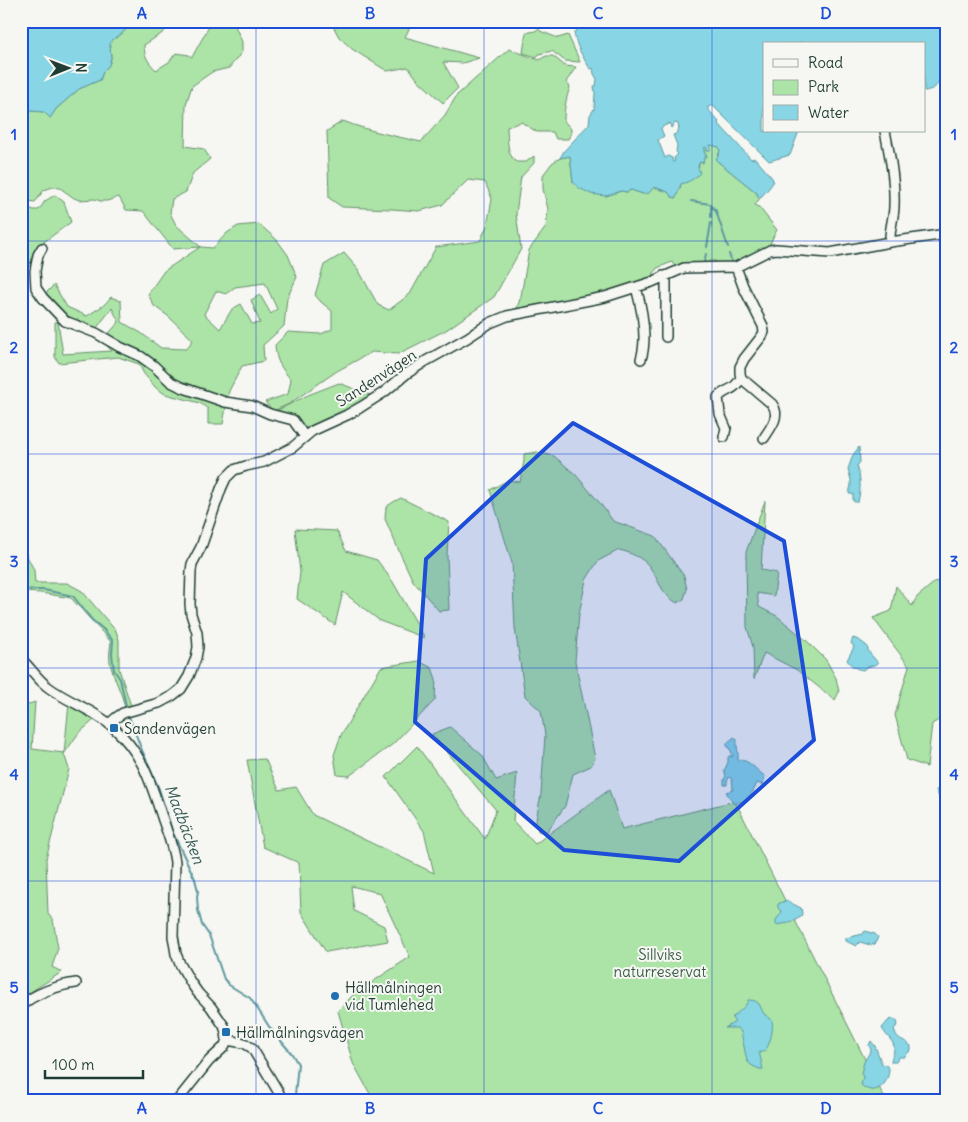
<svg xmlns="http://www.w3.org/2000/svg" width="968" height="1122" viewBox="0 0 968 1122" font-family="Delius,sans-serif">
<rect width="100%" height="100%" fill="#f6f6f2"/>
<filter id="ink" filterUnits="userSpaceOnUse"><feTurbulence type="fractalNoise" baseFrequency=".02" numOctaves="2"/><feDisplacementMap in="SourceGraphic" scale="10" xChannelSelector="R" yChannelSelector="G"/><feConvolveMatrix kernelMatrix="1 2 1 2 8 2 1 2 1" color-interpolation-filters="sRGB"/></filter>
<g filter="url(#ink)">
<path fill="#ace3a6" stroke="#66906d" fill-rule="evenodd" d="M129 21H164L168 25 164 32 144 45C144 56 148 62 156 70L169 62 176 53 189 55 192 57 212 21H233L242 42V52L229 68 212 72 192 86 186 104 185 146 204 149 210 159 193 173 186 192 172 199 170 213 176 225 201 247 213 248 227 233 238 226 259 224 277 240 288 255 297 277 287 298 284 326 263 345 264 361 242 366 229 391 223 424H208V409L200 403 165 394 156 388 144 374 139 364 118 357 59 363 55 357V322H58L63 354 112 351 102 341 119 322 112 308 96 329 70 321 44 295 54 285 67 307 87 316 104 305 111 297 121 301 122 322 141 333 161 348 186 349 193 340 168 316 154 306 148 294 164 271 200 247 173 249 143 211 126 210 119 197 107 201H100L95 199 79 200 74 198 60 188 53 187 44 190 35 202 28 201 26 207 34 210H39L45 201 55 195 64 202 71 222 37 247 32 267 21 263V112L31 111 45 112 50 118 56 109 79 89 100 80 103 72 109 65 111 58 110 44 112 40C120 35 127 32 129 21ZM265 283 277 309 271 314 260 295 251 300 260 323 252 324 241 304 232 309 220 329 204 314 216 291 226 294 235 287Z
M337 21H413L405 37 479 58 463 63 443 62 458 88 443 103 418 80 408 67 387 71 352 49 339 37 333 26Z
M538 29H539L540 31 558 38 568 35 580 62 565 61 552 51 539 54 537 57 523 53 526 33 535 31Z
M509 49 539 60 546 56H553L565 66 576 67 566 82 570 87C566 99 564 109 564 121L571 129V134L568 139H556L553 132H537L521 122 507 127C508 139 506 154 516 162H526L534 156V163L521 177 516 214 521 249 494 297 446 330 398 354 372 352 337 371 289 404 273 411 265 402 288 394 291 380C281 367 276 362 275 345L288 332 321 334 332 329V311L321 302 315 295 324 265 344 253 358 269 378 305 389 310 410 294 436 247 480 241 487 226 492 199 485 182 468 180 442 205 419 211 392 209 342 207 329 198 327 131 343 121C368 131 395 136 421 142L445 115 457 95Z
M710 145 719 146 720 151 716 160 757 193 758 197 760 198 755 205 759 207 777 230 774 235 769 246 738 264 717 266 716 261H709L708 266 689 265 682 263 675 267 672 262 657 268 652 277 606 294 558 303 525 308 516 311 521 296 529 250 546 227 548 209 543 189V175L552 163 560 158 570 156 573 182 606 196 621 191 627 192 631 190 643 194 653 187 668 192 672 197 680 189 681 183H683L698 168 700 162 703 163V158L705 156H707L704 152V148L706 146 707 151Z
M339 383 373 396 308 431H304L274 412 308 395Z
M537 452 554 456 575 474 599 502 613 521 655 536 684 576 687 589 684 599 677 603C660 593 660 581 649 566 643 558 629 552 619 550L598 561 586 580 579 614 575 661 595 758 591 766 573 774 565 806 546 833 538 831 536 820 541 794 545 735 541 711 525 696 515 628 512 563 490 490 508 480 520 482 524 461V454Z
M401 498 449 522 447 555 449 610 439 611 413 581 399 551 385 519 386 507 395 501Z
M765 501 761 570 777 573 774 596 757 593 759 607 777 616 807 641 826 660 836 678 839 692 835 700 797 670 764 653 754 679 753 647 747 627 746 552Z
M295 529 337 531 346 551 377 560 393 582 425 638 380 621 343 592 335 625 297 599 300 572Z
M21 544 34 570 35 583H67L82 591 116 631 119 640V669L131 706 125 708C122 692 113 678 110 662 109 655 110 649 111 642L71 598 41 593 21 592Z
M936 581 947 596V674L940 686 947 694V715L932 724 927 767 907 760 895 715 909 666 873 618 891 611 896 586 912 606 917 597Z
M419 661 432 668 436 679 435 700 393 744 349 776 337 775 334 755 341 735 381 667Z
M35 702 32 749 64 753 69 704 95 719 78 734 64 754 69 769 46 859 48 914 53 920 58 948 52 967 62 972 21 998V707Z
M450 727 482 755 496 780 517 773 513 821 535 844 609 790 622 829 735 801 886 1101H374L353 1063 338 1011 354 994 410 957 380 893 351 886 354 911 384 926 388 941 326 952 301 912 299 863 263 847 247 760 265 759 279 790 296 787 313 815 434 873 424 831 386 777 417 746 485 839 496 810 432 734Z"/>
<path fill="#87d5e5" stroke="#5d989e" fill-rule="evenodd" d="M21 21H129C127 32 120 35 112 40L110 44 111 58 109 65 103 72 100 80 79 89 56 109 50 118 44 112 31 111 21 112Z
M579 21H947V71L940 76C940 85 934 90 924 91V44H804L801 42 797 44H764V131H799L790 155 769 161 712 105 707 108 719 122 718 123 751 159 755 158 773 179 772 180 774 181 769 188 760 198 758 197 757 193 716 160 720 151 719 147 710 145V150L707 151 706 147 704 148V152L707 157H704L703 163 700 162C697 166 698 168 700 173 692 180 691 181 681 184L676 198 672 197 668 192 654 187 649 193 643 194 631 190 627 192 621 191 606 196 591 194 579 188 573 182 570 156 560 158 564 151 589 124 590 115 594 109 595 93 594 86H596L597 79 594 74 593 68 590 69 589 67C582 56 576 45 574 33L579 28ZM670 123 671 128 675 123 678 124 679 128 676 134 673 135 677 145 676 152 678 154 674 158 675 161 673 162 672 158 668 156 665 158 658 140 664 136 661 129 662 127Z
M859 447 860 462 857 466C861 477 861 490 858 502H855L853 501V494H849L851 485V480L848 469 853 455Z
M853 638 859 640 867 646C868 654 874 657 878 663 872 667 868 665 863 670 856 669 851 666 847 660L854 647 851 643Z
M734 737 737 739C736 747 739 752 738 760 750 759 756 771 765 776L763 785 757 783C752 795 748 801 734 804L726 792 733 790 732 779 729 777 727 782V785H724V779L726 776 724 771 728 762V757L731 755V757L733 756 731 751 726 744Z
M944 787 947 789V815C941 808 940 798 936 790Z
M787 901 801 908 802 913 801 917 789 923 776 925V920L782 912 778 908V904L782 902Z
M865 931 875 934 878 937 875 944 870 945 860 942 856 946 846 941V938L863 934Z
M748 1000C761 1000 759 1006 764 1014 766 1016 769 1017 771 1019 775 1024 770 1045 766 1049 764 1052 763 1052 759 1052 761 1058 761 1063 763 1069H759L751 1065 747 1061 741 1032 738 1028H725L735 1022 732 1018 746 1005Z
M893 1019 897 1021 898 1025 894 1029C897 1041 903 1038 911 1046V1050L904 1057H899L896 1062H891C891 1057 895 1051 894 1046 892 1039 885 1035 882 1028L889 1020Z
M871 1041 875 1046 882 1064 886 1065 889 1069C889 1084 875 1098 861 1085L863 1077 861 1073 864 1062 871 1050 869 1045Z"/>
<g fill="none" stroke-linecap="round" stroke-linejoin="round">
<path stroke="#5d989e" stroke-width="2" d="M691 201 710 204 716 211 728 247
M711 207V217
M707 247 711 223
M729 254 733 265
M704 263 706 254
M21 589 25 590H44L73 596 92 620 103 629 113 641 112 654 114 670 120 679 127 710
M128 714 141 748 159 789 173 833 195 879 198 891 197 897 198 910 202 925 209 935 224 979 229 985 250 998 259 1011 270 1028 292 1054 298 1064 295 1095 296 1101"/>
<defs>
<path id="minor" d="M885 131C890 156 895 181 894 206 894 218 889 230 890 242
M42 248 38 255 35 271 36 288 43 298 65 321 96 333 120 347 140 356 154 366 171 382 181 387 225 402 252 406 270 414 293 420 305 437
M736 267 743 286 763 326 764 332 762 336 744 359 740 367V373L741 378 772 404C781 416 771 427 764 438
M663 276 666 282V337
M636 287C642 309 648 337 641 359
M724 437 726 428 720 414 718 397C727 388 733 392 741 378
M21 659C30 667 37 679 48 687 68 702 94 710 113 727 143 754 150 781 162 817 167 832 173 846 175 862L173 936 176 954 180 964 191 983 198 993 211 1007 224 1026 226 1032 227 1040 224 1047 209 1061 177 1101
M109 724 117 717 123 713 159 703 172 696 181 689 189 676 196 658 198 647 197 633 191 614 190 604 191 571 192 564 201 547 221 489 226 478 234 470 246 466 264 462 293 447 312 431 347 415 361 407 383 393 406 374 426 361 467 338 490 323 507 316 605 297 652 282 684 268 736 267 770 250 776 249 830 253 890 242 947 234
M21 1006C33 994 59 985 76 983
M227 1040 244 1043 252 1048 279 1093 281 1101"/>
</defs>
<use href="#minor" stroke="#1f3d34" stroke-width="12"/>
<use href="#minor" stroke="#f6f6f2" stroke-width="9"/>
</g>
</g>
<path fill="#1d4ed8" fill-opacity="0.2" stroke="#1d4ed8" stroke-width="4" stroke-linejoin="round" d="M573 423 784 541 814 740 679 861 564 850 415 722 426 559Z"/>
<path fill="none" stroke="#1d4ed8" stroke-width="1" stroke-opacity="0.55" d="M256 21V1101M484 21V1101M712 21V1101M21 241H947M21 454H947M21 668H947M21 881H947"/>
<g fill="#1f6fb2" stroke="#f6f6f2" stroke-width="2">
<rect x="109" y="723" width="10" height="10" rx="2.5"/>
<circle cx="335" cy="996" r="5"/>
<rect x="221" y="1027" width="10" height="10" rx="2.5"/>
</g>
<g text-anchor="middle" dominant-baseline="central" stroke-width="4" stroke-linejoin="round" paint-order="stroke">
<g font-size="15" fill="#1f3d34" stroke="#f6f6f2">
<text transform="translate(376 378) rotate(-33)">Sandenvägen</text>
</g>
<g font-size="15" fill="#1f3d34" stroke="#f6f6f2" text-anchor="start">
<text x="124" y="728">Sandenvägen</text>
<text x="345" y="987">Hällmålningen<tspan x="345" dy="17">vid Tumlehed</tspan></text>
<text x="236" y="1032">Hällmålningsvägen</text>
</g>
<g font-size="15" fill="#3b5e4b" stroke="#f6f6f2">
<text x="660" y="954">Sillviks<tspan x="660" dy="17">naturreservat</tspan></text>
</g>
<g font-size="16" font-style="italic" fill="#345b57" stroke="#f6f6f2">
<text transform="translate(185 824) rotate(69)">Madbäcken</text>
</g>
</g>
<rect width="968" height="1122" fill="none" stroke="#f6f6f2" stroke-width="55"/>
<rect x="763" y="42" width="162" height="90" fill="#f6f6f2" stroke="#a0aca6"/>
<rect x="773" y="59" width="25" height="8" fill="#f6f6f2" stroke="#a0aca6"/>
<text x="808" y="68" font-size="15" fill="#1f3d34">Road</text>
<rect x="773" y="80" width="25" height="15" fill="#ace3a6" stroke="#a0aca6"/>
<text x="808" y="92" font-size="15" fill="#1f3d34">Park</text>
<rect x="773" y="105" width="25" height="15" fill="#87d5e5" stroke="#a0aca6"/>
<text x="808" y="118" font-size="15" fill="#1f3d34">Water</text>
<g transform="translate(68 68) rotate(89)" stroke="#f6f6f2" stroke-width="4" paint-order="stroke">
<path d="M0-4L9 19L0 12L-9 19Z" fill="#1f3d34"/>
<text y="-8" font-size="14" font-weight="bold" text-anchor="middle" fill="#1f3d34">N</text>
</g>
<path d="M45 1070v8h98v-8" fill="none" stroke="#1f3d34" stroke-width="2.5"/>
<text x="52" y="1070" font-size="15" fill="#1f3d34" stroke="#f6f6f2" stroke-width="4" paint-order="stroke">100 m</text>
<rect x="28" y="28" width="912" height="1066" fill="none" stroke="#1d4ed8" stroke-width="2"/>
<g font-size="16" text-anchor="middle" font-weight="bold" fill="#1d4ed8">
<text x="142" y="19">A</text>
<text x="370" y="19">B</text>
<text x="598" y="19">C</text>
<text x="826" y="19">D</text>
<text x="14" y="140">1</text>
<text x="954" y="140">1</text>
<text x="14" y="353">2</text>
<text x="954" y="353">2</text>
<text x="14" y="567">3</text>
<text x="954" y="567">3</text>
<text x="14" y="780">4</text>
<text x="954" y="780">4</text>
<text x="14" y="993">5</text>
<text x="954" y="993">5</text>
<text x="142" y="1114">A</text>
<text x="370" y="1114">B</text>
<text x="598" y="1114">C</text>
<text x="826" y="1114">D</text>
</g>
</svg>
